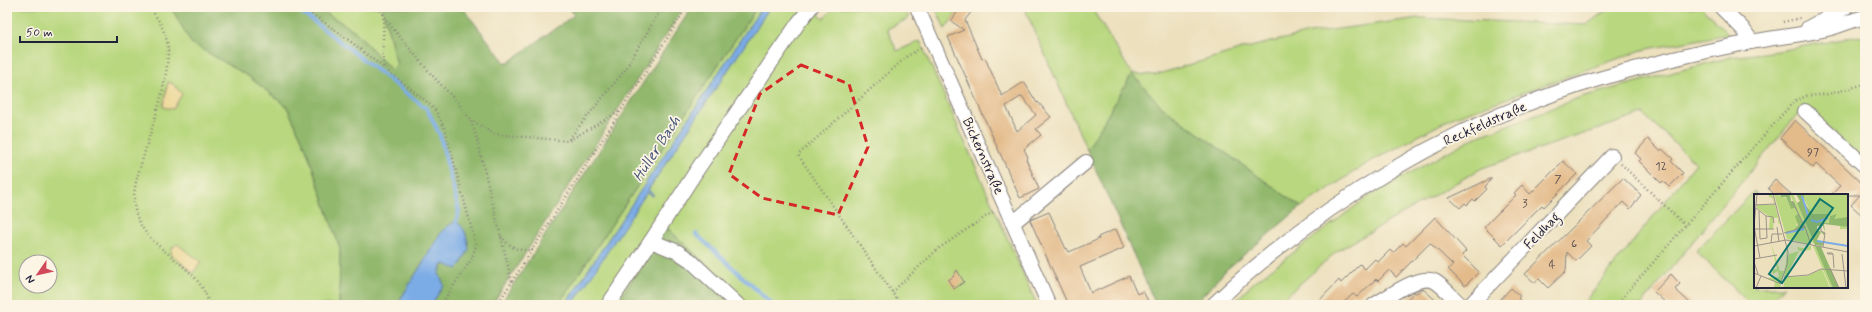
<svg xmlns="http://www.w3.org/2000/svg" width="1872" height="312" viewBox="0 0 1872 312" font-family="Mynerve,sans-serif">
<rect width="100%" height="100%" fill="#fcf5e5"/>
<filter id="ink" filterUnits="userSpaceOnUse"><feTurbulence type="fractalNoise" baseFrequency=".025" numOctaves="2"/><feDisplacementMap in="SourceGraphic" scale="8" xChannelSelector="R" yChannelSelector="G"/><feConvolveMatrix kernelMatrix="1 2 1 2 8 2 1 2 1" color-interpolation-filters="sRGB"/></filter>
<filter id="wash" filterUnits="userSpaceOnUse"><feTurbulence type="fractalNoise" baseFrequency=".012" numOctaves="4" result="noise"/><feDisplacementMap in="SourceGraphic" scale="16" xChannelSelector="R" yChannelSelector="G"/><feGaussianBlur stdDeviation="0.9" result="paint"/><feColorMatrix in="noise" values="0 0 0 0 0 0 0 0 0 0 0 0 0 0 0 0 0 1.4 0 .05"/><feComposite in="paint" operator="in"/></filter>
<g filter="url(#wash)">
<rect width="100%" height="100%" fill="#ece0bd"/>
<path fill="#b8d77e" stroke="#6d7c5c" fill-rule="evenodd" d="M7 7H203L173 9 248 76 287 107 306 148 340 249 339 305H7ZM26 262H50V286H26Z
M316 7H382L397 65 391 70 355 31Z
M757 7H762L565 305H558Z
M770 7H807L815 10 823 19 835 7H904L909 18 887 29 897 51 920 41 1037 305H750L666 227 616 305H572L647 192 653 196 648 190Z
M935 7H961L945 29Z
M1024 7H1091L1132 74 1155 75 1242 49 1309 33 1419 18 1586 25 1611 7H1701L1729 34 1642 50 1452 118 1366 164 1301 207 1163 108 1132 74 1087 150Z
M1865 35V162L1804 106 1641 305H1582L1696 163 1643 114 1482 168 1337 251 1276 305H1232L1253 283 1369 196 1469 140 1581 97 1731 57 1778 51Z
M1754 191 1757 195H1755V287H1784L1767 305H1751L1696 251Z"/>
<path fill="#92b86d" stroke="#5a6d54" d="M203 7H316L355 31 391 70 397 65 382 7H462L506 64 574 15 569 7H684L492 305H431L444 285 439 274 444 264 457 268C469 251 471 252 465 231H442L397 305H339L340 249 306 148 287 107 248 76 191 43 172 9Z
M692 7H757L558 305H500Z
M1132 74 1163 108 1301 207 1227 269 1194 305H1156L1087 150Z
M666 227 750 305H616Z"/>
<path fill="#eeda9e" stroke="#887e6c" d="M168 82 173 84 182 94 173 109 163 107Z
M177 244 201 262 193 273 171 254 172 248Z"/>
<path fill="#7bace6" stroke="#4e6790" d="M762 7H770L648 190 654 195 653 196 647 192 572 305H565Z
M456 222C466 226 467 239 469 249L460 266 457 269 444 264 441 267 439 274 444 285 431 305H397L442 231 451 224Z"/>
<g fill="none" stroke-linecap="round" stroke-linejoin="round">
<path stroke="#7bace6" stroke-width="4" d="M292 7 308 17 427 109 440 135 459 211 456 222
M696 234 773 305"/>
</g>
<g id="blocks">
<path fill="#e3ba89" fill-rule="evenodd" d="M961 7H975L965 20 982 59 985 58 1002 96 1024 82 1037 103 1038 102 1051 117 1036 129 1041 135 1024 149 1028 157 1026 159 1039 189 1020 198 948 37 964 30 951 21ZM1022 96 1036 115 1017 131 1006 106Z
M1795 120 1865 186V218L1851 205 1860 195H1831L1840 186 1816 164 1813 168 1780 138Z
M1648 139 1660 151 1662 149 1673 159 1671 161 1683 173 1669 187 1663 181 1661 183 1639 161 1641 159 1635 153Z
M1563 161 1577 174 1544 207 1542 205 1502 245 1484 227 1516 195 1514 193 1522 185 1530 194Z
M1492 178 1485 187 1487 189 1475 201 1473 199 1467 205 1465 203 1460 208 1449 198Z
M1623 178 1641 195 1630 209 1623 202 1586 241 1591 246 1576 261 1567 252 1566 271 1548 288 1539 279 1535 283 1525 274Z
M1775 180 1792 195H1775L1768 188Z
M1049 212 1066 249 1067 248 1069 252 1099 239 1098 237 1116 229 1124 248 1080 267 1091 293 1129 276 1137 294 1143 291 1148 301 1142 305H1068L1030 220Z
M1435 217 1466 251 1462 255 1479 272 1465 286 1448 269 1453 265 1430 243 1396 277 1389 270 1378 281 1376 279 1357 297 1353 294 1341 305H1315L1339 280 1341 283 1360 264 1365 269 1375 259 1378 262 1390 250 1393 253 1403 243 1406 246Z
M957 270 964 282 954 289 948 280 953 277Z
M1671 274 1680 284 1675 289 1692 305H1668L1654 292Z
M1511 288 1520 296 1518 298 1524 305H1495Z
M1423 289 1441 305H1402L1414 292 1416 293Z"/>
</g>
</g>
<g filter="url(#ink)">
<use href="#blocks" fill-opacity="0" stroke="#87817c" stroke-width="1"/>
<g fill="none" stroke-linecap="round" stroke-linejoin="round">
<defs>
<path id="minor" d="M917 7 1049 305
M1721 7 1743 29 1752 42
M1808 28 1846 7
M1805 111 1865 166
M1013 223 1086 162
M651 241 699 167 799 22 811 7
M608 305 651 241 678 252 690 260 738 305
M1213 305C1322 201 1455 122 1599 79 1649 64 1700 52 1751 42 1776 37 1802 35 1827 29 1840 26 1852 20 1865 17
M1374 305C1388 297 1421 272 1436 282 1445 288 1453 298 1461 305
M1470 305 1612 156"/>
</defs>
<use href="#minor" stroke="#87817c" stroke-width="16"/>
<path stroke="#87817c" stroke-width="2.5" stroke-dasharray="1 3" stroke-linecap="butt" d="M149 7C159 19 168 36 168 51 168 83 152 126 143 158 139 171 134 185 134 199 134 250 200 259 209 305
M302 7 341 34 426 101 436 111 445 129 476 245 472 258 441 305
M378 7 391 26 431 74 458 103 470 119 476 136 512 282
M383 14C385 32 380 54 385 68
M1783 22 1800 18
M470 119 494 134 568 141 620 111
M569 139 625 70 662 7
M1621 164 1686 226
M501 236C510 248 518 251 533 250
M892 292 938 249 994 211
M497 305 687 7
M901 305 798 155 906 57 921 48
M1616 305 1794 101 1807 96 1829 94 1865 84"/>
<use href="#minor" stroke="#fff" stroke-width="14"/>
</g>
</g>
<path fill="none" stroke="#d62828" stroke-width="3" stroke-dasharray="8 5" stroke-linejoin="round" d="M801 65 849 84 868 147 838 215 762 198 729 174 760 94Z"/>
<g text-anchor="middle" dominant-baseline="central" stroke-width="3.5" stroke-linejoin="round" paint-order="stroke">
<g font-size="12" fill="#52484e">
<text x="1813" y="153">97</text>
<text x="1661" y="167">12</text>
<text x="1558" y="180">7</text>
<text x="1525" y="204">3</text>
<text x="1574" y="244">6</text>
<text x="1552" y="265">4</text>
</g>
<g font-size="14" fill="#22223b" stroke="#fcf5e5">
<text transform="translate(1485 124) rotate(-24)">Reckfeldstraße</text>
<text transform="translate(983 156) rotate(66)">Bickernstraße</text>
<text transform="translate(1542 231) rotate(-46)">Feldhag</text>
</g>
<g font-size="15" font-style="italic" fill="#415277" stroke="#fcf5e5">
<text transform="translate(657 149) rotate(-57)">Hüller Bach</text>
</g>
</g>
<g transform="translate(1754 194)">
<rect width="94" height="94" fill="#ece0bd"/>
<path d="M18 0 26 30 24 29V24H20L19 35H15L16 23 3 14V11H20L19 5 14 2ZM20 0 32 4 37 15 41 14 44 20 42 36 51 34 36 0H39L61 51 58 48 56 50 33 45ZM94 0V31L91 32 94 35H86V31L83 29 65 28 73 20 67 22 57 19 48 1ZM17 49 26 77H30L32 69V51L33 69 26 90 28 94H20L21 88 12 84 25 83 24 77 19 80 18 76 23 75ZM52 51 57 52V56L45 57 35 77V81L30 82 35 60 45 57 43 53 53 55ZM59 52H61L79 94H77ZM68 75 76 94H29L31 83 53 82Z" fill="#b8d77e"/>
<path d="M26 0H36L37 7 40 8 51 34 39 37 44 31 41 22 44 20 41 14 37 15 32 3H27ZM42 0H50L49 8 59 20H74L73 25 66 28 75 29 76 22 83 20 80 25 94 23V33L70 30 71 38 69 32H63V36L71 39 70 41 67 38 63 46 70 48 68 52 61 51 43 9 46 7ZM61 52 67 53 85 94H79Z" fill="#92b86d"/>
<path fill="none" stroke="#7bace6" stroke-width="2" d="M48 2 54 21M57 26 63 28 74 24M32 39 50 35M63 47 94 52"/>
<path fill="none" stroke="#9b9489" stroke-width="1" d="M3 0 0 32 6 64M19 0 34 58 33 71 27 88M0 11 22 10M2 14 12 22 19 23 20 29M5 17 6 45 13 44 12 22M67 32V37L71 39 69 53M23 33 25 48M51 33 57 51M0 35H20M30 39 51 33 38 7M17 49 18 40H28M0 52 32 46 94 58M73 59H78L79 60H74ZM79 60 80 74M88 60 92 94M0 65 23 61M0 68 4 80M76 74 85 94M0 79 27 90M30 83 54 81 67 75 94 77M2 94 7 82"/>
<path fill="#0f766e" fill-opacity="0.15" stroke="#0f766e" stroke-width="2" d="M66 5 79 14 28 89 15 80Z"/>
<rect width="94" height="94" fill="none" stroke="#22223b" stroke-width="2"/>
</g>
<rect width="1872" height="312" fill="none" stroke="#fcf5e5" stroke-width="24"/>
<g transform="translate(38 274) rotate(236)"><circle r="19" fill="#fcf5e5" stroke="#a5a1a1"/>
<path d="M0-3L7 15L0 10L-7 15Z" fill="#d1495b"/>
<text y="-6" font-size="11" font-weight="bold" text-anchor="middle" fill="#22223b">N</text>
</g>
<path d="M20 36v6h97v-6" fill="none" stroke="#22223b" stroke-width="2"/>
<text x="26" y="36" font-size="12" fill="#22223b" stroke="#fcf5e5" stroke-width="3" paint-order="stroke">50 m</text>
</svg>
